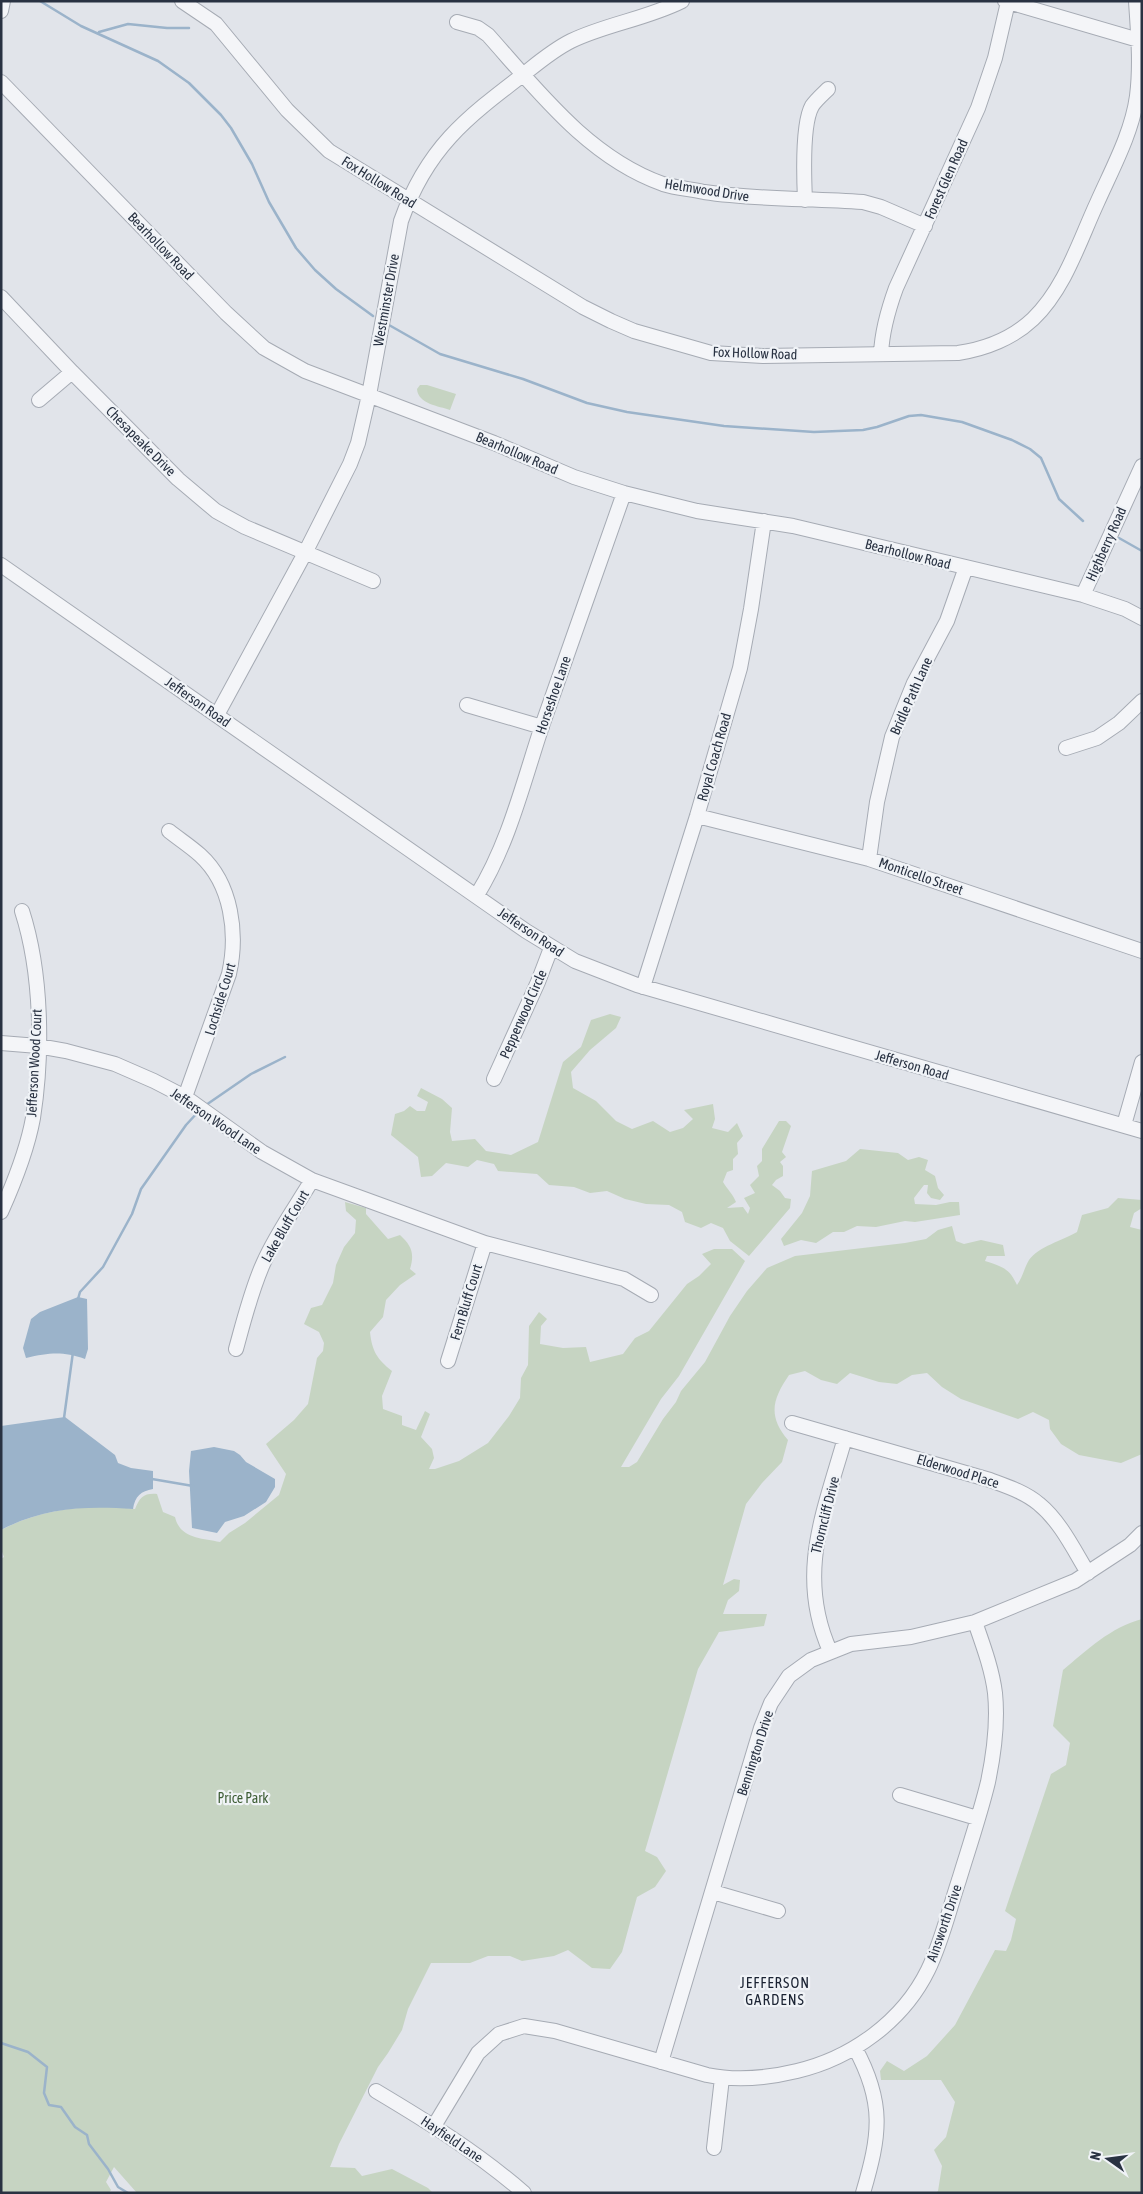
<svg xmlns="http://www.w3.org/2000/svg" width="1143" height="2194" viewBox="0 0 1143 2194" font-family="'Asap Condensed',sans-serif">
<rect width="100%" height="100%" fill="#e1e4ea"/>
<path fill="#c6d4c2" d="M420 385H427L456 394 450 410C439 406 418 404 417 389Z
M610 1014 621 1017 616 1028 590 1050 571 1072 573 1088 596 1101 616 1121 632 1129 653 1121 670 1132 683 1128 693 1119 684 1110 713 1104 715 1119 712 1128 728 1132 737 1123 743 1136 737 1143 738 1154 733 1159V1170L727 1172 723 1182C727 1189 733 1194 736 1202L727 1208 743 1207 748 1214 750 1208 744 1198 755 1193 750 1185 759 1176 757 1166 762 1161V1149L779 1121H786L791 1126 782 1152 786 1157 780 1162 783 1166V1176L776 1180 772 1185 780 1191 785 1198 791 1199 790 1208 749 1256 730 1241 723 1228 711 1223 701 1228 685 1222 682 1212 669 1205 646 1204 625 1199 607 1191 590 1193 574 1187 549 1185 537 1174 498 1171 494 1164 477 1160 468 1167 446 1163 432 1176 421 1177 418 1157 391 1135 395 1114 404 1111 410 1106 417 1111H425L428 1102 417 1096 421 1088 442 1099 452 1108 450 1132 452 1141 475 1139 486 1151 511 1155 538 1142 563 1062 581 1047 591 1020Z
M860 1149 898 1153 908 1160 919 1157 928 1160 925 1170 935 1176 938 1188 944 1195 940 1200 931 1198 927 1193 928 1185H924L914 1198 915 1204 936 1205 950 1202H959L960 1215 915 1222 905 1221 876 1227 857 1226 844 1232H833L816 1243 801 1240 784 1246 781 1239 802 1213 810 1196 812 1171 846 1161Z
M1118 1198 1142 1200V1208L1134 1213 1130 1227 1142 1230V1454L1121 1463 1079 1455 1061 1444 1050 1429 1049 1420 1033 1412 1018 1419 961 1399 942 1387 927 1373 912 1375 897 1384 879 1382 850 1373 837 1384 821 1380 805 1371 789 1375C772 1400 768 1416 788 1440L782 1462 762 1483 746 1504 723 1585 734 1579 740 1580 739 1591 728 1600 723 1614H767L764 1626 719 1632 698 1669 645 1851 657 1857 666 1871 655 1887 637 1897 622 1952 610 1969 592 1968 568 1950 554 1956 522 1961 510 1956H488L470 1963H431L408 2009 402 2030 388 2053 378 2067 339 2144 330 2167 355 2168 362 2176 392 2169 428 2188 433 2193H137L114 2167 106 2182 111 2190 109 2193H1V1559L4 1557 1 1549V1530C41 1509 90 1503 135 1509 140 1497 144 1493 157 1494L163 1512 175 1517C180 1539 202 1538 220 1542L229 1533 245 1523 279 1495 286 1474 266 1444 294 1420 308 1404 317 1358 323 1351 324 1343 319 1332 304 1324 311 1308 322 1305 333 1283 336 1265 344 1247 355 1233 356 1220 346 1211 345 1202 366 1208V1214L388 1239 400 1235C411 1245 415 1253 410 1269L416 1274 400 1285 386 1300 383 1317 370 1332C372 1351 377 1359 392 1371L382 1396 383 1409 402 1416V1425L416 1430 425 1411 430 1414 421 1437 432 1449 434 1458 429 1469H435L459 1461 488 1443 509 1416 520 1398 521 1378 528 1365 529 1326 539 1312 547 1319 541 1326 540 1344 563 1348 586 1347 590 1362 623 1354 635 1338 649 1331 687 1284 699 1276 711 1264 702 1254 714 1249H732L745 1261 679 1376 661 1399 621 1467H629L637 1462 663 1419 676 1402 681 1391 705 1362 730 1316 747 1291 767 1268 795 1256 905 1243 926 1239 938 1230 952 1226 956 1241 964 1244 981 1240 1003 1245 1005 1256H987L985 1261C1003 1267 1009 1268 1017 1285 1023 1277 1024 1268 1029 1260 1038 1247 1063 1240 1077 1232L1082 1215 1108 1208Z
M1142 1619V2193H936L938 2191 942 2166 934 2150 946 2137 955 2102 941 2080H881L880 2071 887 2061 904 2071 927 2056 955 2025 995 1950 1006 1951 1011 1940 1016 1919 1005 1911 1051 1774 1066 1765 1070 1743 1053 1726 1063 1670C1087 1650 1111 1627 1142 1619Z"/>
<path fill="#9bb3ca" d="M78 1297 87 1299 88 1349 85 1359C62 1351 49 1353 26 1358L23 1348 31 1319 40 1312Z
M65 1417 115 1455 118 1463 131 1468 153 1471V1489C141 1491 135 1496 133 1509 86 1506 45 1507 1 1530V1426Z
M214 1447 234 1451 240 1455 246 1462 275 1479V1487L266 1502 244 1516 225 1522 217 1533 192 1528 189 1471 191 1451Z"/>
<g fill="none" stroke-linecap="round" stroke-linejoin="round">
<path stroke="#9bb3ca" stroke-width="2.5" d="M40 1 81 26 158 61 189 83 221 115 231 128 252 164 269 202 296 248 315 270 336 289 373 316
M99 32 128 24 167 28H189
M389 325 440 354 523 379 587 403 627 412 724 426 814 432 863 430 877 427 909 416 921 415 962 422 1012 440 1030 449 1041 458 1059 499 1083 521
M1119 538 1142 551
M206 1105 251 1074 285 1057
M78 1299 80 1292 103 1267 132 1214 141 1189 186 1125 198 1112
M64 1418 73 1352
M152 1479 193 1486
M1 2043 28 2052 47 2067 44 2093 49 2105 61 2107 75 2127 87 2135 89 2144 108 2169 118 2187 128 2193"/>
<defs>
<path id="minor" d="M182 1 216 24 287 110 329 151 583 307 611 321 634 331 711 353 763 356 958 353C985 349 1013 338 1033 319 1065 288 1079 242 1097 203 1112 169 1132 133 1137 96 1141 64 1138 33 1136 1
M1005 1 1142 41
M1 11 3 1
M457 22 478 28 488 35C538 91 589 158 663 184 676 188 690 189 704 192 757 200 810 198 863 202L881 207 925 226
M1 82 226 313 264 348 305 371 494 443 574 477 624 493 697 511 793 526 1083 595 1125 609 1142 618
M805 200C804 178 802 124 812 106 816 100 823 94 828 89
M1 297 72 372 178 479 216 511 245 527 373 581
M881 354C882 330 888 310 896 288L978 108 995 58 1008 2
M39 400 72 372
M1 565 526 931 575 961 637 985 1142 1131
M1083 595 1142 466
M467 705 542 727
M217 715 305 553 350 464 358 443 369 395 401 221C427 148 465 119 524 74 539 62 553 50 571 41 606 24 646 19 682 1
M1066 748 1097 738 1119 723 1142 701
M697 816 869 859 1142 951
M169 831C179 839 190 846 200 855 232 884 238 934 229 974L185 1097
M869 859 877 802 892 737 914 683 947 621 966 567
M477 895C509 843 523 783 542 726 569 648 597 571 624 493
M643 987 697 816 740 668 751 609 764 521
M1 1043 38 1046 66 1051 115 1064 154 1081 185 1097 262 1152 312 1180 485 1243 624 1279 651 1295
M494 1079 538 982 551 948
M1124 1125 1142 1062
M1 1212C14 1183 27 1151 33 1118 43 1054 42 973 22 911
M236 1349C244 1320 251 1291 263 1264 276 1234 295 1208 312 1180
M448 1361 485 1243
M792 1423 990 1480C1006 1486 1025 1492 1039 1504 1060 1521 1074 1550 1088 1573
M830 1651C796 1575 824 1512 845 1438
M900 1795 977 1818
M713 1892 778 1911
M855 2048C885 2103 880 2135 863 2193
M661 2062 761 1728 771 1703 789 1676 811 1660 851 1644 911 1637 975 1622 1075 1581 1130 1545 1142 1533
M376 2091C428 2122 478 2153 524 2193
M434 2126 478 2053 499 2034 524 2026 555 2031 707 2075C736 2081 768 2078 797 2071 852 2058 903 2021 928 1970 942 1941 949 1910 959 1880 969 1847 980 1815 988 1782 994 1753 998 1722 995 1693 992 1669 983 1645 975 1622
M714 2148 722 2078"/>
</defs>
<use href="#minor" stroke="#a6abb4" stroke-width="16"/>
<use href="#minor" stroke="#f4f5f8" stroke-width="14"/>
</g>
<g text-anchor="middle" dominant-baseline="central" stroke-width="4.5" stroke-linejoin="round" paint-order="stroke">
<g font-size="14" fill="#293242" stroke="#f0f3f7">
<text transform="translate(946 179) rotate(-66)">Forest Glen Road</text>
<text transform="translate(379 182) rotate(32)">Fox Hollow Road</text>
<text transform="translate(707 190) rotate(9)">Helmwood Drive</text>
<text transform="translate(161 246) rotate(46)">Bearhollow Road</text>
<text transform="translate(386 300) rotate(-80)">Westminster Drive</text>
<text transform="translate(755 353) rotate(2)">Fox Hollow Road</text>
<text transform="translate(141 441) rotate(45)">Chesapeake Drive</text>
<text transform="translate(517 453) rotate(23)">Bearhollow Road</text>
<text transform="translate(1106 544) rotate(-66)">Highberry Road</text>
<text transform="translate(908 554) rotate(14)">Bearhollow Road</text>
<text transform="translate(553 695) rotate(-71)">Horseshoe Lane</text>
<text transform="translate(911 696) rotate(-66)">Bridle Path Lane</text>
<text transform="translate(198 702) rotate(35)">Jefferson Road</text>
<text transform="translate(714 757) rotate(-74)">Royal Coach Road</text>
<text transform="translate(921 876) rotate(19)">Monticello Street</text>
<text transform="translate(531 932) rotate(34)">Jefferson Road</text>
<text transform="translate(220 999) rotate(-73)">Lochside Court</text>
<text transform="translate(523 1014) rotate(-66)">Pepperwood Circle</text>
<text transform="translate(34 1063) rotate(-87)">Jefferson Wood Court</text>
<text transform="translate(912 1065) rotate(16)">Jefferson Road</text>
<text transform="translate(216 1121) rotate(34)">Jefferson Wood Lane</text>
<text transform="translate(285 1226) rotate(-60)">Lake Bluff Court</text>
<text transform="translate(466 1302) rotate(-73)">Fern Bluff Court</text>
<text transform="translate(958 1471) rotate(17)">Elderwood Place</text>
<text transform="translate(825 1515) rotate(-76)">Thorncliff Drive</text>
<text transform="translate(755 1753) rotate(-72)">Bennington Drive</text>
<text transform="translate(944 1923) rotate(-71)">Ainsworth Drive</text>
<text transform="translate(452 2139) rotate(34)">Hayfield Lane</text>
</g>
<g font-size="14" fill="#3e5e36" stroke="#f0f3f7">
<text x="243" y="1798">Price Park</text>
</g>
<g font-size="15" letter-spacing="1" fill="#1b2333" stroke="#f0f3f7">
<text x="775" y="1982">JEFFERSON<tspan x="775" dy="17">GARDENS</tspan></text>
</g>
</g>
<rect width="1143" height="2194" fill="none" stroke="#293242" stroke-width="5"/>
<g transform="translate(1108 2159) rotate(284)" stroke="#f0f3f7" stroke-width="4" paint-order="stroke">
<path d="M0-4L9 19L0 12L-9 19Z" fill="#293242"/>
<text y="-8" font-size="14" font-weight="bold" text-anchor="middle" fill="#293242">N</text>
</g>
</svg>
